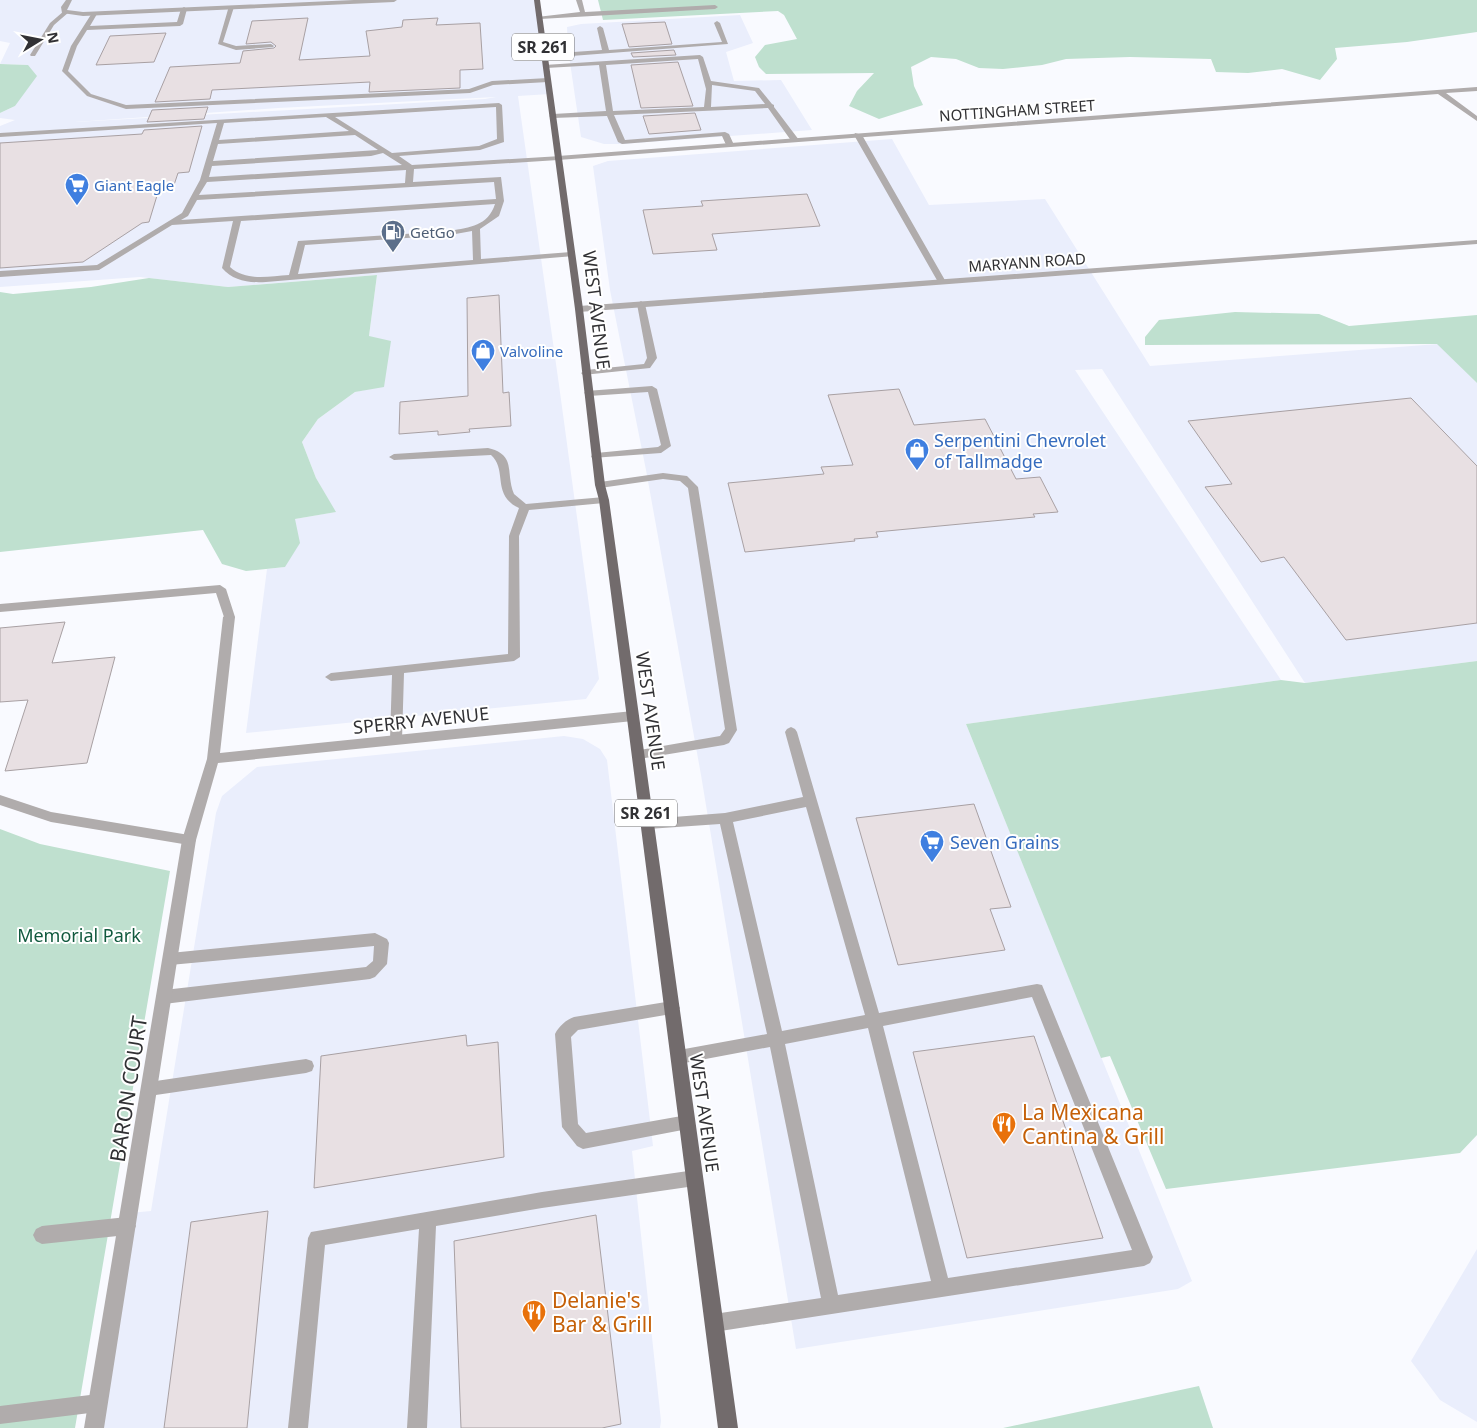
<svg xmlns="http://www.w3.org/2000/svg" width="1477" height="1428" viewBox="0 0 1477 1428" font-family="'Noto Sans',sans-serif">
<rect width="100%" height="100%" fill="#f9faff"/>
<path fill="#eaeefc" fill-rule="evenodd" d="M0 0H537L550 94 518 96 559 385 599 679 586 699 246 733 267 569 285 567 295 519 335 512 316 478 302 442 318 419 355 392 384 386 369 336 377 275 228 287 140 277 0 287V126L15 120 0 118V113L15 106 28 65 0 64 10 43 0 41ZM496 97 485 99 75 122 278 108Z
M740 15 753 43 726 52 734 81 781 80 812 130 622 144H604L581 137 568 49 567 27 581 24Z
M892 139 929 205 1045 199 1150 366 1438 344 1477 383V661L1305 683 1102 369 1075 370 1281 680 966 724 1192 1281 1178 1289 796 1349 701 775 646 470 610 290 593 166 608 161Z
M564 736 583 739 600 749 607 760 653 1146 632 1151 661 1421 660 1428H94L130 1213 151 1211 216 813 222 796 257 767Z
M1477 1249V1422L1440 1400 1411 1361Z"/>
<path fill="#bfe0cf" d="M598 0H1477V32L1407 42 1335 48 1337 59 1320 80 1282 69 1248 73 1216 72 1211 59 1130 57 1066 59 1042 65 1003 69 979 68 956 59 931 57 911 67 914 86 923 105 879 119 849 106 857 91 874 73 766 74 759 67 755 57 765 45 797 39 784 15 778 11 603 20Z
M0 64 28 65 37 76 15 106 0 113Z
M377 275 369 336 391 341 384 387 355 392 318 419 302 442 316 478 336 512 295 519 300 543 285 567 246 571 222 564 203 530 0 552V292L13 294 91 287 149 278 228 287Z
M1235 312 1319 314 1349 326 1477 315V383L1437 344 1145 345V337L1159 320Z
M1477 661V1135L1460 1153 1166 1189 1110 1056 1101 1058 966 724 1281 680 1305 683Z
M0 829 40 844 170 871 75 1428H0Z
M1199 1386 1213 1428H1003Z"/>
<path fill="#e8e0e3" stroke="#a8a0a3" d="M308 18 299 60 370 56 366 31 402 27 403 20 438 18 436 25 480 23 483 69 460 70V88L369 92 370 82 212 90 210 99 155 102 170 67 240 63 243 51 274 48 276 46 271 42 246 44 252 21Z
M665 22 672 44 629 47 622 24Z
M166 33 154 62 96 65 110 36Z
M674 50 676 55 633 57 631 53Z
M678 62 693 106 641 108 631 65Z
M208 107 204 119 147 122 152 110Z
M695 113 701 130 649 134 643 116Z
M202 126 189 172 178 173 173 188 159 189 149 222 142 223 83 262 0 268V143L142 134 144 130Z
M807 194 820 226 712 234 717 250 653 254 643 210 703 206 701 201Z
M499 295 503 393 509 392 511 426 469 429 470 432 438 435V431L399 434 400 402 468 396 467 298Z
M899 389 914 425 985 419 1016 479 1040 477 1058 512 1033 514 1035 517 876 532 878 537 854 539 855 541 745 552 728 483 824 474 821 467 853 465 828 395Z
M1411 398 1477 466V623L1346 640 1284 557 1261 562 1205 487 1232 484 1188 421Z
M65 622 52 663 115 657 87 763 5 771 28 700 0 702V628Z
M974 804 1011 907 990 909 1005 950 898 965 856 818Z
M466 1035 467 1046 498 1042 504 1157 314 1188 321 1056Z
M1034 1036 1103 1238 967 1258 913 1052Z
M268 1211 247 1428H164L191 1222Z
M596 1215 621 1424 602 1428H461L454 1241Z"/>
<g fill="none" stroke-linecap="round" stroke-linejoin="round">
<path fill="#b0acac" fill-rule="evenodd" d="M576 0H582L585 12 715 5 718 7 715 9 540 19 537 17 580 12Z
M229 6 234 7 223 42 236 46 271 44 274 46 273 47 236 50 218 44Z
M184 7 187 9 183 24 180 26 87 30 77 46 68 71 91 94 126 105 469 89 492 81 548 78 551 80 548 82 493 85 470 93 126 109 87 96 62 71 71 46 92 13 97 14 90 26 177 22 181 9Z
M64 11 69 12 54 25 35 56H31L30 55 50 23Z
M717 21 720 23 728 44 545 58 542 56 545 54 602 50 597 28 600 26 603 28 609 50 722 42 714 23Z
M700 55 703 57 711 81 759 88 772 104 774 105V107L799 140 798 142H792L768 108 614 115 625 140 725 132 729 134 734 145 730 147H727L722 136 622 144 618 142 607 116 553 118 549 116 553 114 606 111 599 65 546 68 544 67V65ZM698 59 706 89 704 107 613 111 606 65ZM712 85 755 91 765 104 711 107Z
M499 103 502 105 504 142 480 150 399 156 412 165 561 156 562 158 558 160 414 169 413 182 501 177 504 201 499 216 480 229 481 259 571 252H574V256L266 282C249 283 233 281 222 268L233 221 172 225 99 270 0 277V271L97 265 182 213 200 180 217 123 0 137V133ZM496 107 497 139 479 146 392 153 335 117ZM326 117 349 131 219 140 224 123ZM355 135 378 150 213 161 218 144ZM383 153 402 165 209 177 212 166 371 156ZM406 170 405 183 199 195 207 182ZM494 182 496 199 181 220 188 216 197 200ZM495 204C488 226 470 227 450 231L298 241 289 275C269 276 247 282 230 267L241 221ZM472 231 473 260 298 274 305 245 450 235Z
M855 133 862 135 946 282 945 284 938 282 854 135Z
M641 301 645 304 657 358 650 368 583 375 581 373 586 370 644 364 647 358 637 304Z
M652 386 657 389 671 446 661 453 592 458 591 456 596 453 658 447 661 445 648 392 589 396 584 393 586 391Z
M488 448C517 455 505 472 514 494L526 504 604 497 609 500 604 503 529 510 519 536 520 657 514 661 404 673 402 740 401 743H391L390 740 392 675 331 681 325 677 331 673 508 654 509 536 519 508C491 495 508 470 491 455L394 460 389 457 394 454Z
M663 473 687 476 698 487 737 730 729 743 724 745 639 759 634 757 633 754 634 751 720 736 725 729 688 488 680 481 663 479 600 488 595 485 600 482Z
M220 585 226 589 235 617 233 620H225L216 593 0 612V604Z
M791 727 795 729 797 732 879 1013 1037 984 1042 985 1153 1257 1150 1263 1144 1266 714 1332 708 1329 705 1323 708 1317 714 1314 821 1298 770 1047 679 1064 673 1062 671 1057 673 1052 679 1050 767 1034 720 824 648 829 643 828 641 824 643 820 648 819 725 813 803 797 785 732 787 729ZM806 807 865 1015 782 1031 733 822ZM1032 997 1132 1250 948 1278 883 1026ZM868 1028 931 1281 838 1295 785 1044Z
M0 795 51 812 189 835 194 836 196 840 194 844 189 845 51 822 0 805Z
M375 933 387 939 389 943 387 964 375 977 370 979 164 1004 159 1002 156 997 159 992 164 990 366 967 373 961 374 946 170 965 165 963 163 959 165 955 170 953Z
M672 1001 677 1003 680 1008 677 1013 578 1030 571 1037 578 1124 586 1133 687 1115 693 1118 695 1123 693 1128 583 1149 577 1146 562 1127 555 1034C559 1026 566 1020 574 1017Z
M306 1059 312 1061 314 1066 312 1071 306 1073 149 1096 143 1094 141 1089 143 1084 149 1082Z
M695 1170 701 1172 703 1178 701 1184 695 1186 542 1208 436 1226 427 1428H407L419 1229 325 1245 308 1428H288L308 1238 311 1232 542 1192Z
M127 1217 133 1220 136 1226 133 1232 127 1235 42 1244 36 1241 33 1235 36 1229 42 1226Z
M98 1394 105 1396 107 1403 105 1410 98 1412 0 1424V1406Z"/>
<path fill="#b0acac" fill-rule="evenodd" d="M66 0H72L67 10 83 12 354 0H397L394 2 83 16 62 13 61 7Z
M1477 87V91L1446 93 1477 116V121L1438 94 558 160 554 158 558 156Z
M1477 240V244L579 312 575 309 579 306Z
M229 613 235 617 220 753 633 711 637 713 639 716 637 719 633 721 218 763 196 840 104 1428H84L182 840 207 759 223 617Z"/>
<path fill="#726b6c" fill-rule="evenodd" d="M534 0H540L583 309 605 485 609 500 738 1428H718L599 500 595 485 575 309Z"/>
</g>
<defs>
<symbol id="supermarket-pin" viewBox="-11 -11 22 30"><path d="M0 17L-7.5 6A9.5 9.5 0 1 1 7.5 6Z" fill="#3f7fe0" stroke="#fff"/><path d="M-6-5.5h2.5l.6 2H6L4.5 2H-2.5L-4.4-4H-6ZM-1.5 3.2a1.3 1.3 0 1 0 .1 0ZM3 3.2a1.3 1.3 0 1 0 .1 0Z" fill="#fff"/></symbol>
<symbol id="fuel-pin" viewBox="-11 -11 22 30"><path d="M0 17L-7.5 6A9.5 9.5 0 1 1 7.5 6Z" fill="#5c6f8a" stroke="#fff"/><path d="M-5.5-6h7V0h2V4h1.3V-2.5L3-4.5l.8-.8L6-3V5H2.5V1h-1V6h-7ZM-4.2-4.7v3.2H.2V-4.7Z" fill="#fff"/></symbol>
<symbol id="shop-pin" viewBox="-11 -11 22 30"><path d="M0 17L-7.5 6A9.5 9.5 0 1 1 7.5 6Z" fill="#3f7fe0" stroke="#fff"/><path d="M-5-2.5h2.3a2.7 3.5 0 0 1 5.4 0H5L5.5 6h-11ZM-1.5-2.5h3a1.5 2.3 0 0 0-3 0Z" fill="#fff"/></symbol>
<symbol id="restaurant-pin" viewBox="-11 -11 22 30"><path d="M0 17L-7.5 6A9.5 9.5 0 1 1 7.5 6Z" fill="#e8710a" stroke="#fff"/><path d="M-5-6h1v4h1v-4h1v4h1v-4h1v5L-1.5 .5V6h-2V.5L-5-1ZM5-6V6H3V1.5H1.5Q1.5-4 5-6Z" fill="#fff"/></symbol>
</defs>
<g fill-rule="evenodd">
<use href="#supermarket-pin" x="63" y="171" width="28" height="38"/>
<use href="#fuel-pin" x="379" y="218" width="28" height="38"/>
<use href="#shop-pin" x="469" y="337" width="28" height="38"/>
<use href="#shop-pin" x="903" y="436" width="28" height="38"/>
<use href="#supermarket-pin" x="918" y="828" width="28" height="38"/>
<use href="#restaurant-pin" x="990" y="1110" width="28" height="38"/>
<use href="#restaurant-pin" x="520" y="1298" width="28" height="38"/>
</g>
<g text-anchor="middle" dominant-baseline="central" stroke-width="4" stroke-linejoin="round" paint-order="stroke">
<g font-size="15" fill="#313134" stroke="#fff">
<text transform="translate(1017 110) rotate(-4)">NOTTINGHAM STREET</text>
<text transform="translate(1027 262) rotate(-4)">MARYANN ROAD</text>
</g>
<g font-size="15" fill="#366cbe" stroke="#fff" text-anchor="start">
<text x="94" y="185">Giant Eagle</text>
<text x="500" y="351">Valvoline</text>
</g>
<g font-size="15" fill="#4e5e75" stroke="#fff" text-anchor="start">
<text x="410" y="232">GetGo</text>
</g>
<g fill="#fff" stroke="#6f6f71" stroke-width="1">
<rect x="512" y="33.5" width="62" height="27" rx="4"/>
<rect x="615" y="799.5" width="62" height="27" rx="4"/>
</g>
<g font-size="16" font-weight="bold" fill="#313134">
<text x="543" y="47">SR 261</text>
<text x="646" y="813">SR 261</text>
</g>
<g font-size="18" fill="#313134" stroke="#fff">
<text transform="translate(597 310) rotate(83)">WEST AVENUE</text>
<text transform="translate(651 711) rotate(82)">WEST AVENUE</text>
<text transform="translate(421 720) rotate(-6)">SPERRY AVENUE</text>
<text transform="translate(705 1113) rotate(82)">WEST AVENUE</text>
</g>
<g font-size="18" fill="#366cbe" stroke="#fff" text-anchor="start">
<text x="934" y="440">Serpentini Chevrolet<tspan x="934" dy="21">of Tallmadge</tspan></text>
<text x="950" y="842">Seven Grains</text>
</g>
<g font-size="18" fill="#11593e" stroke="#fff">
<text x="79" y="935">Memorial Park</text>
</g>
<g font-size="21" fill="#313134" stroke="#fff">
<text transform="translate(128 1089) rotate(-81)">BARON COURT</text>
</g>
<g font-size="21" fill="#c56008" stroke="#fff" text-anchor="start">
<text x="1022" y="1112">La Mexicana<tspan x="1022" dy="24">Cantina &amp; Grill</tspan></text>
<text x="552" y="1300">Delanie's<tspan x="552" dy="24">Bar &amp; Grill</tspan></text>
</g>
</g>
<g transform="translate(40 40) rotate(80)" stroke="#ffffff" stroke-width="4" paint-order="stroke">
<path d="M0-4L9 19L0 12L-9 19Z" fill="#313134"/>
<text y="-8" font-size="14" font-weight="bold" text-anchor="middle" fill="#313134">N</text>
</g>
</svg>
